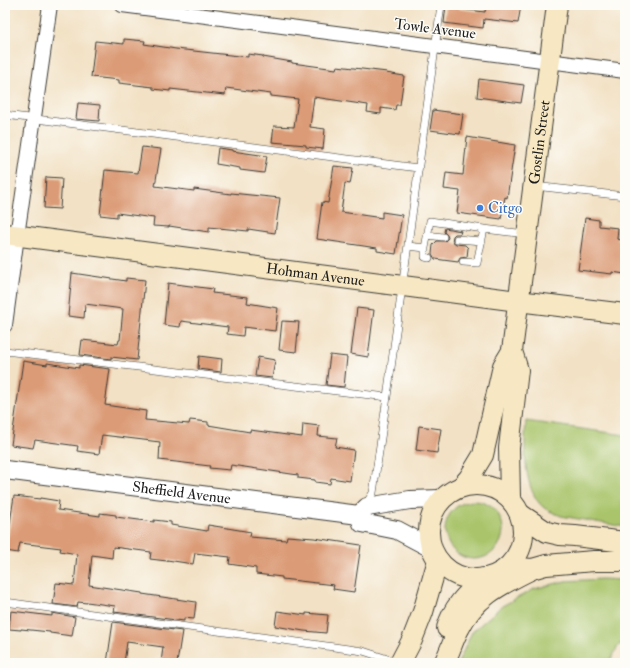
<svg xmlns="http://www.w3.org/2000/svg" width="630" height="668" viewBox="0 0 630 668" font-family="'IM FELL Double Pica',serif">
<rect width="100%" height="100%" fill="#fdfcf7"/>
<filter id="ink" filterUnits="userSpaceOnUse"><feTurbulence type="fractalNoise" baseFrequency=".025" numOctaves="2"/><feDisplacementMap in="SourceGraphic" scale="8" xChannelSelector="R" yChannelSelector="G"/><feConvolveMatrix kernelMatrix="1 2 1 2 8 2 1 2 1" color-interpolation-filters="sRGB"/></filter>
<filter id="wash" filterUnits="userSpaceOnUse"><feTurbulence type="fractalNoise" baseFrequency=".012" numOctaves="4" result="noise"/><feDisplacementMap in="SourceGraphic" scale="16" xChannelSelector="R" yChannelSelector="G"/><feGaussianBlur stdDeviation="0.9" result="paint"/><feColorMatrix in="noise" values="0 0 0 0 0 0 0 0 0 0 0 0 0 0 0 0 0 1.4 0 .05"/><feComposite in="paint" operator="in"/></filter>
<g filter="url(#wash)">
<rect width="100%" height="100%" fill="#f2e1c4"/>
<path fill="#a9c46a" stroke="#627043" d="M526 421 625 435V527L561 516C554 513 545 510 540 504 523 485 524 444 526 421Z
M445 530a29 29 0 1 1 58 0a29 29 0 1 1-58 0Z
M602 579 625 580V639L617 648 612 658 605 663H458L472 632 502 606 534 589 565 581Z"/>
<g id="blocks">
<path fill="#db9b77" d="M446 5H460L459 9 485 12 486 5H521L518 23 484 19 483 28 444 23Z
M124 39 145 41 144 44 176 49 248 57V54L263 56V57L292 62V63L336 69 337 66 387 72 386 73 404 76 400 105H396L395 110 381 108V114L367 112 368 105 314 97 310 127 325 129 323 149 306 147V145L272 142 274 126 294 127 298 99 271 96V94L226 88 225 95 170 89V91L153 89V87L119 83V80L91 77 95 41 124 44Z
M479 79 524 85 521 103 477 97Z
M78 103 100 105 99 121 76 119Z
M433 110 463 114 460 134 430 130Z
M467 137 515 145 507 198 505 197 501 219 457 213 460 191 444 189 446 173 463 175Z
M142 147 161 149 155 186 194 191V189L231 194V193L280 198 275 233 248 229V231L209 227V232L169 226V227L153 226 154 218 117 213V217L100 215 105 170 138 173Z
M218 148 232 150V151L267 156 264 173 240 170V168L216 164Z
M334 166 353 168 350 184 345 183 341 212 382 218V212L402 215 396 254 377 251V248L317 239 322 202 328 203Z
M46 177 62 178 60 209 44 208Z
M585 218 599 220V226L618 228 617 239 625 241V274L612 272V274L578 270Z
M445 228 461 231 460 234H455L453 236 452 241 456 244 465 245 468 248 467 257 460 258 458 262 435 259 432 254 433 245 437 241H445L448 238 447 235 444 232Z
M72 273 126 281V278L145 280 137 360 111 357V359L80 355 82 340 118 344 119 340H120L123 309 85 304 84 318 68 316Z
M168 283 213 289 212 293 248 297 247 303 278 308 275 331 244 327 243 336 227 334 228 327 181 321 180 327 164 325Z
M357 308 374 310 368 357 351 354Z
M282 321 299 322 296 352 279 350Z
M330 355 347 357 344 387 326 385Z
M199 356 222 359 221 372 198 369Z
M258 357 275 360 272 378 255 376Z
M23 361 47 365V363L79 368V365L110 369 105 405 146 411 145 420 189 424 190 420 208 422V425L250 432V430L302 437 303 424 319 426 318 436 337 438 335 447 354 450 350 481 331 478 330 484 315 482V480L298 478V475L231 465 230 470 209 468 210 466 159 460 160 442 102 435 99 454 77 451 78 446 35 440 33 448 11 445Z
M419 426 441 429 437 453 416 450Z
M14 496 40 499V498L59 501 58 510 100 516V513L116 515V517L154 522V520L171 522V525L207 531 208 525 227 528 251 532 250 537 286 540 287 536 314 538 361 545 354 592 333 589 334 585 282 579V577L256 574V568L229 564 230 557 195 553 193 564 167 560V561L150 559 151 552 113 547 112 558 92 555 89 585 142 593V594L196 602 194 619 184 618V621L114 612 115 606 87 602V603L78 602 77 607 53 604 56 583 74 585 77 554 60 551 61 548 20 543 18 553 6 551Z
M11 611 52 616V613L75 617 72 636 50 633V632L21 629V630L9 629Z
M277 611 306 615V613L328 615 326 633 304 631 275 626Z
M113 622 182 631 177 663H161L163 647 127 642 124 663H107Z"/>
</g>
</g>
<g filter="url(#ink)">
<use href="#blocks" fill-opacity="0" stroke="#3c3a35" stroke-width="1"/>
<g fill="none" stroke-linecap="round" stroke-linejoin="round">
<defs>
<path id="service" d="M5 115 418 168
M534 186 625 196
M484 229 526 234
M427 235 443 237
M457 239 482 241
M408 246 425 248 430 221 484 229 477 263 463 262
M425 248V257L429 258
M5 351 387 397
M366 504 373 493 387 397 441 5
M5 602 363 651 400 663"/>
<path id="minor" d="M122 5 625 71
M5 325 17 236 50 5"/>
<g id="tertiary">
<path id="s1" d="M5 470 359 515"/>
<path d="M359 515 367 507 410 500 441 499"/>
<path d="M359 515 362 523 397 530 431 548"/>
</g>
<g id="secondary">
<path id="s2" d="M5 234 518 301 625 314"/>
<circle cx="476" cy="532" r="47"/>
<path d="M462 486 469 478 483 455 503 366 512 351"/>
<path id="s3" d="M510 498 509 448 518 370 512 351 557 5"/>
<path d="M520 514 547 532 560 535 575 536 625 542"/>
<path d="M520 568 532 569 546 565 594 561H625"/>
<path d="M447 628C453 606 468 593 484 578"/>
<path d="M400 663 412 640 423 612 438 560"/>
<path d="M444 663C450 652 453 640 459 629 474 597 502 584 532 569"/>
</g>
</defs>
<use href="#service" stroke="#3c3a35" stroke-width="8"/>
<use href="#minor" stroke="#3c3a35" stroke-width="16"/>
<use href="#tertiary" stroke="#3c3a35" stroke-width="20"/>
<use href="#secondary" stroke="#3c3a35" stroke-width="22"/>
<use href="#service" stroke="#fff" stroke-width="7"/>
<use href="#minor" stroke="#fff" stroke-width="14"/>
<use href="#tertiary" stroke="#fff" stroke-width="18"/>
<use href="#secondary" stroke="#f7e8c3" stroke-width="20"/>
</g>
</g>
<circle fill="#3f7fe0" stroke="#fdfcf7" stroke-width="1.5" cx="480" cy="208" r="4"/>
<g text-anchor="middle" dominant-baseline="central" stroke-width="3" stroke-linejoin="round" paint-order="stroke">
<g font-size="15" fill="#1c1c1c" stroke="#fdfcf7">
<text transform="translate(435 29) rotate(7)">Towle Avenue</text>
<text stroke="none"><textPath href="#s3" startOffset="359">Gostlin Street</textPath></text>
<text stroke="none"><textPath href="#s2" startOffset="313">Hohman Avenue</textPath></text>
<text stroke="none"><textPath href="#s1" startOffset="178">Sheffield Avenue</textPath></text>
</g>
<g font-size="15" fill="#366cbe" stroke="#fdfcf7" text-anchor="start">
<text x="488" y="208">Citgo</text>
</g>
</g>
<rect width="630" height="668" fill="none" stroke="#fdfcf7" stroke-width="20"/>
</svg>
